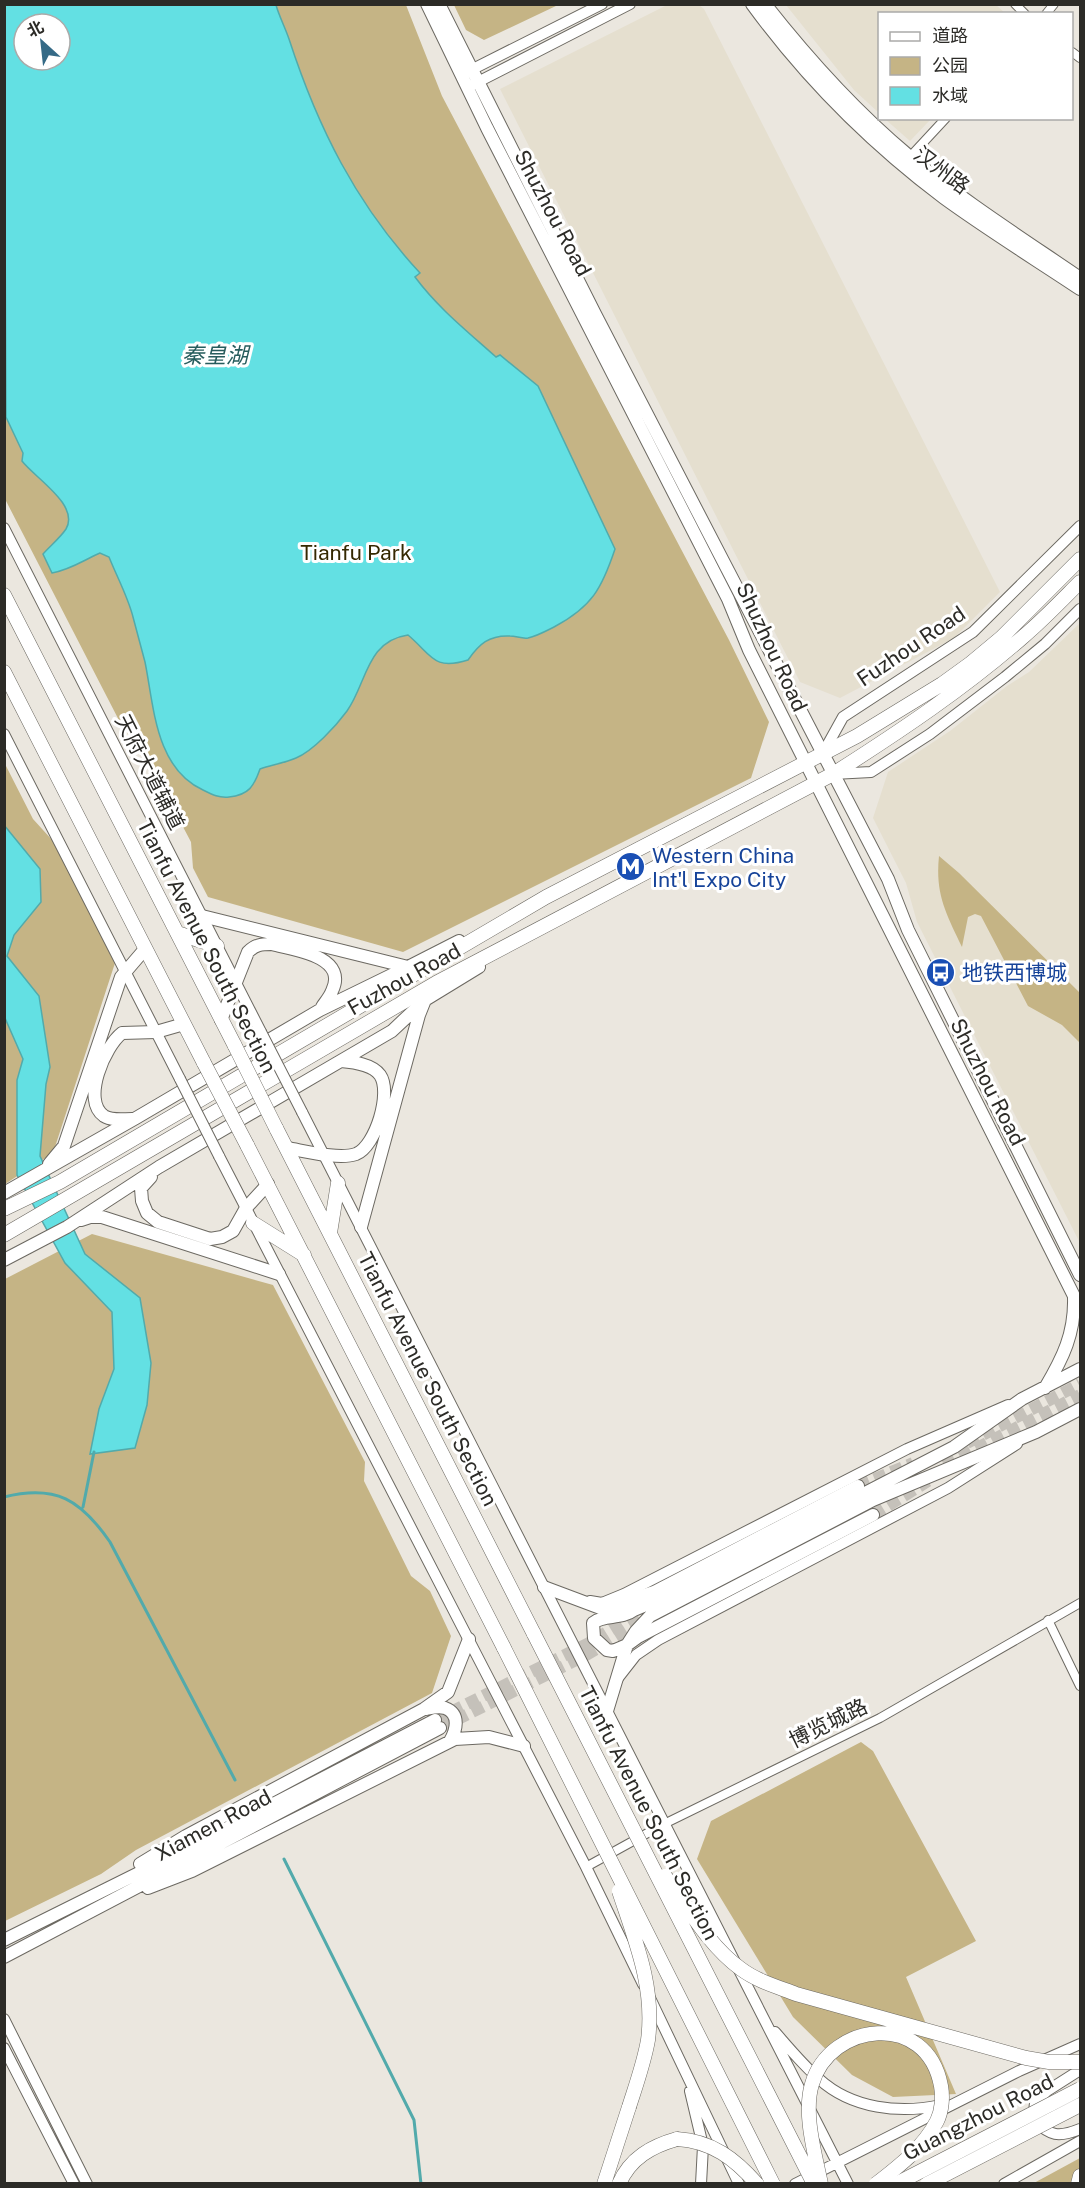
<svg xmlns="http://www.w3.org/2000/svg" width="1085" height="2188" viewBox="0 0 1085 2188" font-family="'Public Sans','Noto Sans SC',sans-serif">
<rect width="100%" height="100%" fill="#ebe7df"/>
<path fill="#e5dfcf" d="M667 5H699L704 9 1000 592 954 638 840 698 800 682 500 89Z
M996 5 1005 13 880 14 879 113 854 90 786 5Z
M885 119H931L910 141Z
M1080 623V1243L917 922 906 883 873 818 888 772 950 731 1007 686 1029 672Z"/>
<path fill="#c5b485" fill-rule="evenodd" d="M5 5H406L442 96 729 640 769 722 751 778 403 952 208 897 193 868 191 842 142 749 124 730 5 499ZM24 24H60V60H24Z
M454 5H558L484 40 466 30Z
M5 764 33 819 53 841 115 963 53 1153 5 1184Z
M939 856 959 873 1080 993V1043L1062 1025 1028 1006 981 916 975 914 968 917 962 947C946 913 935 894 939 856Z
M92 1234 273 1285 365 1462 364 1481 411 1576 430 1591 451 1636 432 1693 136 1850 101 1874 5 1921V1279Z
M861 1742 873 1751 976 1941 906 1977 956 2094 893 2097 852 2075 793 2017 697 1859 711 1821Z
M1080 2158V2183H1034Z"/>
<path fill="#63e0e3" stroke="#52aaab" stroke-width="1.5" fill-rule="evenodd" d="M4 5H276C279 16 285 27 289 39 318 128 356 204 420 273L415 277C438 308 467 331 496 357L500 355 538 386 615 549C602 588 592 607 554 627 546 631 537 636 528 638 522 639 516 636 510 636 489 635 479 644 468 660 433 671 432 655 408 635 366 641 367 683 347 711 336 726 313 751 296 758 284 763 272 765 260 769 254 786 249 795 229 797 219 798 213 795 203 790 155 768 154 706 145 662 141 647 137 632 133 617 128 597 117 577 109 557L100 553C84 560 70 570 52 573L43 554C50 546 60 538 66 529 80 505 35 478 22 461L23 453 6 417ZM24 24H60V60H24Z
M4 825 40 869 41 902 14 935 7 956 39 996 50 1067 46 1084 40 1156 85 1254 140 1298 151 1363 147 1405 135 1448 90 1454 99 1409 114 1369 112 1312 65 1263 17 1175V1080L23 1059 5 1018Z"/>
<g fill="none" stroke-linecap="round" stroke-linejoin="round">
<path stroke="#52aaab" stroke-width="3" d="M4 1497C56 1484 81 1500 110 1542L235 1780
M83 1507 94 1452
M284 1859 414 2120 421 2184"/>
<path stroke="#c5c1ba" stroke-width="12" stroke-dasharray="12 6" stroke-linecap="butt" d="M967 1443 1080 1384
M944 1465 1080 1395
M858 1486 913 1463
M873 1515 928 1481
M435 1720 589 1643 640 1612
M440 1728 588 1654 645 1619"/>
<defs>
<path id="minor" d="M1015 4 1025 14
M1046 14 1054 4
M1072 52 1080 58
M907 160 946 118
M1048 1620 1080 1686
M586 1867 664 1824 880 1718 1080 1603"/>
<path id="tertiary" d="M465 73 602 4
M472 85 630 4
M4 528 261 1032
M4 734 180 1079
M823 753 843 717 973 632 1080 526
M833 774 871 772 930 734 1005 677 1045 644 1080 609
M302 1112 848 2184
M219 1156 586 1867 643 1984
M590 1601 602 1603 624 1594 907 1449 1008 1405
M618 1678 636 1655 658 1640 948 1488 1017 1444
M650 1998 739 2184
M4 2019 87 2184
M775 2032C789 2048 803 2065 819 2079 852 2109 900 2114 941 2105
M4 2048 74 2184
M1080 2070 1047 2091 1035 2103 1033 2120C1051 2136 1058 2138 1080 2129
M690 2091 703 2146 701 2184
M795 2184 1019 2071 1080 2044
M1004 2184 1080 2141"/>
<path id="secondary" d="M427 4 487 128 728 599 749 650 1080 1308
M439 4 595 314 888 879 908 930 1080 1275
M752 4C806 78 871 143 944 198 988 230 1035 259 1080 289
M765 4C809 60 855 111 909 156 963 201 1023 239 1080 278
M202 916 408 967 459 941
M221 1020 248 952C255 945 261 944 271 944 292 949 349 956 332 991 330 997 325 1002 322 1007
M132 1119C123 1119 112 1121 104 1116 81 1100 105 1046 122 1033L156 1032 184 1024
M287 1148C305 1151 339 1160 356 1154 376 1146 392 1092 380 1075 372 1064 353 1062 341 1061
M49 1164 64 1146 121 977 145 949
M151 1177 141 1188 142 1201 147 1213 158 1222 210 1239 222 1237 233 1231 246 1208 268 1184
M4 1193 136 1118 320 1010 408 967
M81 1220 90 1217H102L279 1274
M361 1227 419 1015 425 1000 479 967
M4 1260 67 1227 159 1167 392 1031 425 1000
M1045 1388C1063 1358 1075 1333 1074 1298
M544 1587 600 1608 634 1610 660 1599 954 1447 1022 1399 1080 1369
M614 1605 654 1592 858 1486
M634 1610C621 1620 604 1614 593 1623L594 1638 607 1650 613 1651 627 1645 636 1631 650 1616 873 1500 1036 1432 1080 1409
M426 1709C431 1708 439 1706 445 1708 461 1714 456 1731 450 1741
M607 1711 627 1645 638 1637 873 1515
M140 1864 186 1836 424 1709 448 1692 469 1639
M148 1888 192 1871 455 1739 489 1737 524 1746
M4 1940 183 1851 435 1720
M4 1957 440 1728"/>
<path id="primary" d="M4 1209 60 1182 546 897 857 736 942 684 971 663 1001 638 1080 559
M4 1235 436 983 833 774C899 732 965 688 1024 636 1044 619 1062 600 1080 582"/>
<path id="trunk" d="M4 595 235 1046
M4 672 204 1063
M177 933 217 946
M276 1128 534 1634
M247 1145 504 1648
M253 1223 304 1255
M330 1233 338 1183
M604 2184 629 2107
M619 2184C630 2158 652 2146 677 2139
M1078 2184 1080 2176"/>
</defs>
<use href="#minor" stroke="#6c6962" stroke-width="10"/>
<use href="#tertiary" stroke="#6c6962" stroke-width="12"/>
<use href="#secondary" stroke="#6c6962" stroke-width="14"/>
<use href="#primary" stroke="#6c6962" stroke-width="15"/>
<use href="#trunk" stroke="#6c6962" stroke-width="15"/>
<use href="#minor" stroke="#fff" stroke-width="8"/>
<use href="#tertiary" stroke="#fff" stroke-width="10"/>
<use href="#secondary" stroke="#fff" stroke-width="12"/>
<use href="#primary" stroke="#fff" stroke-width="14"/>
<use href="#trunk" stroke="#fff" stroke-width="14"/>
<defs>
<path id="tertiary-bridge" d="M261 1032 302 1112
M180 1079 219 1156"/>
<path id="primary-bridge" d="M896 2184 1080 2089
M927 2184 1080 2105"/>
<path id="trunk-bridge" d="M235 1046 276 1128
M204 1063 247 1145
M534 1634 814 2184
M504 1648 773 2184
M665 1876C688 1908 709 1946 741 1969 757 1981 778 1987 796 1994L1026 2058 1049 2062H1080
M619 1891C635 1940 655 1987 648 2040 644 2063 636 2085 629 2107
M677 2139C712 2141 735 2159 757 2184
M821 2184C815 2154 803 2113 812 2084 830 2022 927 2010 941 2086 943 2097 942 2111 937 2121 923 2148 899 2166 876 2184"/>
</defs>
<use href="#tertiary-bridge" stroke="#6c6962" stroke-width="12" stroke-linecap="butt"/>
<use href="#primary-bridge" stroke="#6c6962" stroke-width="15" stroke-linecap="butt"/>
<use href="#trunk-bridge" stroke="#6c6962" stroke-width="15" stroke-linecap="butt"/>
<use href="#tertiary-bridge" stroke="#fff" stroke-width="10"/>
<use href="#primary-bridge" stroke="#fff" stroke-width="14"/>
<use href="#trunk-bridge" stroke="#fff" stroke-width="14"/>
</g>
<defs>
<symbol id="metro-disc" viewBox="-11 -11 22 22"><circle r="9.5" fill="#1a4fb4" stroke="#fff"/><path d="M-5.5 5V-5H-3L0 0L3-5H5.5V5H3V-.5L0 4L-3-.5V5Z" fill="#fff"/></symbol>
<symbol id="bus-disc" viewBox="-11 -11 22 22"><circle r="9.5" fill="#1a4fb4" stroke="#fff"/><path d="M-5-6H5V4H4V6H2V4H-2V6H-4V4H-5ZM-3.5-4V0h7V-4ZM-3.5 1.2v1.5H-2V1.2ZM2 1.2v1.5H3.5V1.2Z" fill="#fff"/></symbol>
</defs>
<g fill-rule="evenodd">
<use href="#metro-disc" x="614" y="850" width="33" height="33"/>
<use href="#bus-disc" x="924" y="956" width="33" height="33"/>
</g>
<g text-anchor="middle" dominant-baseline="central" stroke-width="6" stroke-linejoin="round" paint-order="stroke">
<g font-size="21" fill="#2c2b27" stroke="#fff">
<text transform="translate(942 170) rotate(37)">汉州路</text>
<text transform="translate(553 213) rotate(62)">Shuzhou Road</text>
<text transform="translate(911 646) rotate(-34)">Fuzhou Road</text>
<text transform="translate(772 647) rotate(65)">Shuzhou Road</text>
<text transform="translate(150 772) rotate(63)">天府大道辅道</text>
<text transform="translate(207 946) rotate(63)">Tianfu Avenue South Section</text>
<text transform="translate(404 979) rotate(-29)">Fuzhou Road</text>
<text transform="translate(988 1082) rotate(63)">Shuzhou Road</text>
<text transform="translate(428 1379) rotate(63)">Tianfu Avenue South Section</text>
<text transform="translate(828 1723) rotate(-26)">博览城路</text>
<text transform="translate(649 1813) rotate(63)">Tianfu Avenue South Section</text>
<text transform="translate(213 1825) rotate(-28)">Xiamen Road</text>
<text transform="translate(978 2117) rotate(-27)">Guangzhou Road</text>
</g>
<g font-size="21" fill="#342801" stroke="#fff">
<text x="356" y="552">Tianfu Park</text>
</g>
<g font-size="21" fill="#164399" stroke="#fff" text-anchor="start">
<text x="652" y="855">Western China<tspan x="652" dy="24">Int'l Expo City</tspan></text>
<text x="962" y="972">地铁西博城</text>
</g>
<g font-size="22" font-style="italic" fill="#275c5d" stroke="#fff">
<text x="215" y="355">秦皇湖</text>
</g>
</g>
<rect width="1085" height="2188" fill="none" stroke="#2c2b27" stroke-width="12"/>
<rect x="878" y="12" width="195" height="108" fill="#ffffff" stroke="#abaaa9" stroke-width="1.5"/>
<rect x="890" y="32" width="30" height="9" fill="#ffffff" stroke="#abaaa9" stroke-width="1.5"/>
<text x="932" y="42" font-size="18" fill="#2c2b27">道路</text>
<rect x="890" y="57" width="30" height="18" fill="#c5b485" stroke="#abaaa9" stroke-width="1.5"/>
<text x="932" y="72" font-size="18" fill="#2c2b27">公园</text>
<rect x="890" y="87" width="30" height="18" fill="#63e0e3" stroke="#abaaa9" stroke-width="1.5"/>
<text x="932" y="102" font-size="18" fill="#2c2b27">水域</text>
<g transform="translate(42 42) rotate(333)"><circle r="28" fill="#ffffff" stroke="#abaaa9" stroke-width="1.5"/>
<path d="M0-4.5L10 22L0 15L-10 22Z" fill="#356a86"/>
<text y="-9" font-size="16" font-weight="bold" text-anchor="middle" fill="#2c2b27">北</text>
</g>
</svg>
